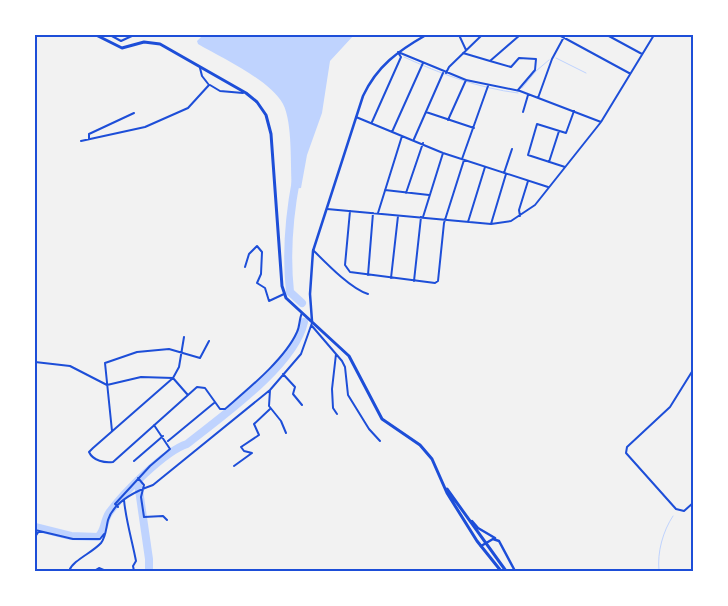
<svg xmlns="http://www.w3.org/2000/svg" width="728" height="606" viewBox="0 0 728 606" font-family="Poppins,sans-serif">
<rect width="100%" height="100%" fill="#f2f2f2"/>
<path fill="#bfd3fe" d="M203 35H297C315 39 336 35 354 35L330 61 322 113 307 155 301 188 292 189C290 167 293 123 283 104 270 80 222 58 198 44L197 41Z"/>
<g fill="none" stroke-linecap="round" stroke-linejoin="round">
<path stroke="#bfd3fe" stroke-width="1" d="M404 57C441 74 478 88 518 93
M556 58 586 73
M522 88 536 71 549 60
M41 529H42
M35 533 36 532
M659 571C657 552 663 531 673 516"/>
<path stroke="#bfd3fe" stroke-width="8" d="M296 180C289 217 286 255 290 292L302 303
M138 483 149 559V571
M35 527 71 536 98 537C105 531 104 520 109 513 123 493 165 451 187 444 222 416 294 366 304 322"/>
<path stroke="#1d4ed8" stroke-width="2" d="M110 35 121 41 134 35
M459 35 466 50
M559 35 629 73
M607 35 642 54
M398 52 466 80 520 91 601 122
M463 53 490 61 520 35
M490 61 511 67 519 58 536 59 535 70 518 90
M446 73 449 67 482 35
M210 85 220 91 243 93
M538 98 552 59 565 35
M426 112 474 128
M523 112 528 95
M356 117 443 153 548 187
M448 120 466 80
M372 122 401 57 399 54
M392 132 423 63
M89 139V134L134 113
M414 139 443 73
M81 141 145 127 188 108 209 85 202 76 200 68
M462 159 488 86
M549 162 559 131
M565 167 528 155 537 124 566 133 574 111
M504 173 512 149
M385 190 429 195
M406 193 423 143
M327 209 491 224 511 221 535 205 601 122 654 35
M350 211 345 265 350 272 435 283 438 281 444 223 464 160
M378 213 402 136
M520 216 519 210 528 181
M423 217 443 153
M468 222 485 167
M491 224 506 174
M313 250C326 263 351 289 368 294
M245 267 249 254 257 246 262 252 261 274 257 283 265 288 269 301 284 294
M368 275 373 213
M391 278 398 216
M414 281 421 217
M312 326 342 361 345 367 348 395 369 429 380 441
M184 337 179 367 173 378 93 448 89 452C93 461 105 463 113 462L197 387 205 388 220 409H225C248 389 285 359 297 332 300 326 299 319 302 313
M336 354 332 389 333 408 337 414
M35 362 70 366 107 385 141 377 173 378 187 394
M693 370 670 407 627 447 626 453 676 509 684 511 693 503
M283 374 295 387 293 394 302 405
M270 390 269 406 281 421 286 433
M112 431 105 363 137 352 169 349 200 358 209 341
M168 441 214 403
M134 461 163 436
M234 466 252 453 244 451 241 447 259 435 254 424 270 409
M138 478 144 485 141 497 144 517 163 516 167 520
M124 500C126 521 132 540 136 561L133 566 134 571
M118 507 115 504 150 466 170 449 154 425
M35 530 73 539H100L104 534
M35 537 39 531
M69 571C73 560 92 553 101 543 106 537 106 528 108 520 114 501 136 491 153 485L270 390 301 354 312 323
M94 571 99 568 106 571"/>
<path stroke="#1d4ed8" stroke-width="2.5" d="M312 321 310 294 313 251 363 96C377 66 398 51 426 35
M472 521 478 528 495 538
M481 546 493 539 499 541 515 571"/>
<path stroke="#1d4ed8" stroke-width="3" d="M96 35 122 48 144 42 160 44 246 93 257 102 266 115 271 134 282 286 286 298 349 356 382 419 420 445 432 459 447 493 477 541 501 571
M447 489 506 571"/>
</g>
<rect width="728" height="606" fill="none" stroke="#ffffff" stroke-width="72"/>
<rect x="36" y="36" width="656" height="534" fill="none" stroke="#1d4ed8" stroke-width="2"/>
</svg>
